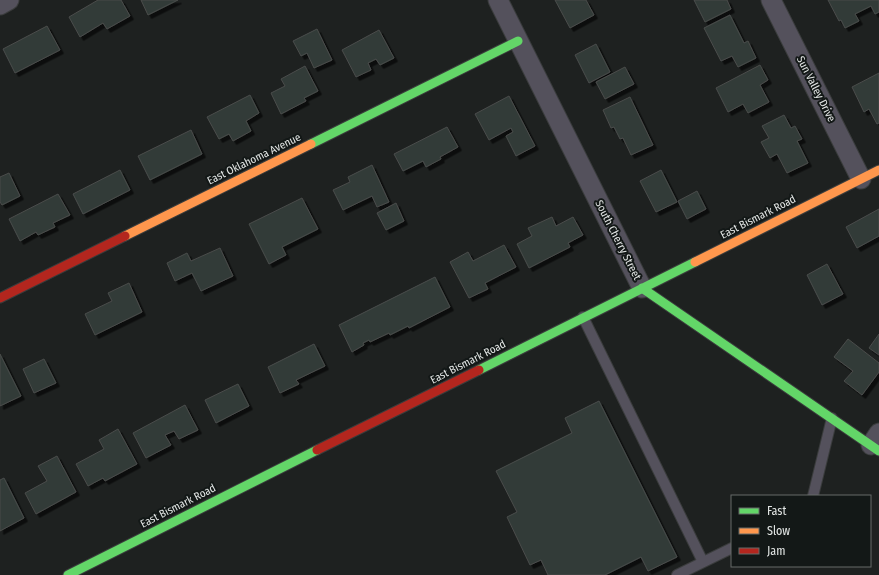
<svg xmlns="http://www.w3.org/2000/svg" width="879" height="575" viewBox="0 0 879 575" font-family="'Fira Sans Condensed',sans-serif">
<defs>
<filter id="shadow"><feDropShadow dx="3.5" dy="3.5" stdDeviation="0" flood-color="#0009"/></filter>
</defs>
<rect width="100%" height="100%" fill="#1e2120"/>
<path fill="#333b38" stroke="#4a4c4b" filter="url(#shadow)" d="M98 0H121L130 16 107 29 103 23 80 37 69 17Z
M141 0H178L148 15Z
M555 0H586L594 15 570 28Z
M694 0H727L731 9 705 22Z
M828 0H879V12L875 14 871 6 855 14 859 21 845 28 841 20 839 21Z
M730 15 744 43 748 41 756 58 738 67 732 56 721 61 704 28Z
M47 26 60 50 15 73 3 49Z
M317 29 332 60 314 68 307 53 301 56 293 41Z
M379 30 394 58 380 65 376 59 368 63 371 70 356 77 342 50Z
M596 44 610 72 589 83 575 55Z
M760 65 768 80 760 85 769 102 748 113 743 104 728 112 716 88Z
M305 66 318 91 304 98 306 101 281 114 271 93 285 86 281 79Z
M625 67 634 84 605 99 596 82Z
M879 73V123L877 124 869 109 864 112 852 87Z
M250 95 259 113 246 121 251 131 233 141 229 134 219 139 207 117Z
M509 96 535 146 516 156 506 136 513 132 511 128 489 140 475 114Z
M630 97 653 145 631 155 623 138 620 139 614 127 611 128 603 110Z
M784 115 791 128 795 126 802 139 797 141 808 163 787 173 777 154 770 158 761 142 769 138 762 126Z
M447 127 458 147 440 157 441 159 426 167 423 161 403 171 394 154Z
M191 130 202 154 150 180 138 156Z
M372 165 389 202 377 207 372 196 343 210 333 190 350 182 348 177Z
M120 170 130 190 83 214 73 194Z
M661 170 677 202 656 212 640 181Z
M9 173 20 196 2 205 0 202V177Z
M697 191 706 209 687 219 678 201Z
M58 194 70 215 53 223 55 227 38 235 36 232 20 241 9 219Z
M302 198 318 229 282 247 286 255 269 264 249 224Z
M396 203 404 221 386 230 377 213Z
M879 209V236L857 248 846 227Z
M552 217 556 226 573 217 583 235 568 243 570 247 529 268 517 244 532 236 528 228Z
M504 245 516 267 485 283 488 289 469 298 450 262 468 252 473 261Z
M220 248 233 276 201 291 192 273 175 281 167 263 187 253 191 261Z
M827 264 843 294 822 305 807 275Z
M435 277 450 307 409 328 408 326 390 335 389 333 370 342 369 340 363 343 364 345 352 352 339 325Z
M129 283 142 312 95 335 85 314 112 301 108 293Z
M879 334V355L869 348Z
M848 339 879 363V372L862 395 844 381 853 371 834 357Z
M314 344 325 366 296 380 299 384 280 393 268 367Z
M0 354 21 396 0 406Z
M44 359 56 383 34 393 23 369Z
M238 384 249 406 216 423 205 400Z
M599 401 677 557 648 571 641 557 605 575H548L541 560 530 565 507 517 517 512 496 471 572 433 565 418Z
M185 405 198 430 179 439 174 431 165 435 171 445 146 458 133 433Z
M118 429 137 464 105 481 103 478 88 486 76 464 104 449 99 440Z
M57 456 76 492 36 514 25 493 47 481 38 466Z
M4 478 24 518 0 531V480Z"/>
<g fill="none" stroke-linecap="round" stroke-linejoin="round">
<defs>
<path id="lane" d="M583 317 703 562
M813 496 832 418
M677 575 732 548"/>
<path id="street" d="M498 0 642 288
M771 0 861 179
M0 5 9 0
M871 445 879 433"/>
<path id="fast" d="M311 144 518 41
M642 288 879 451
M479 370 695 262
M68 575 317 450"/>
<path id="slow" d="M125 236 311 144
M695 262 879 170"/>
<path id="jam" d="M0 298 125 236
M317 450 479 370"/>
</defs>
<use href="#lane" stroke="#3a3c3c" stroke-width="12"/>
<use href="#street" stroke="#3a3c3c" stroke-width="21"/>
<use href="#fast" stroke="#3a3c3c" stroke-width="11"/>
<use href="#slow" stroke="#3a3c3c" stroke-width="11"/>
<use href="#jam" stroke="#3a3c3c" stroke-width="11"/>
<use href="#lane" stroke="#54515c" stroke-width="10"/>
<use href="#street" stroke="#54515c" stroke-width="19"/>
<use href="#fast" stroke="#63d668" stroke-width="9"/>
<use href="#slow" stroke="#ff974d" stroke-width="9"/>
<use href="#jam" stroke="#b3261e" stroke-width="9"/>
</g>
<g text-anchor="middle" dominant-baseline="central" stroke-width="4" stroke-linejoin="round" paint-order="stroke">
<g font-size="11" fill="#e3e6e5" stroke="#131817">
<text transform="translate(816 89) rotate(63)">Sun Valley Drive</text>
<text transform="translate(254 159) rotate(-26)">East Oklahoma Avenue</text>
<text transform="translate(758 217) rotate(-27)">East Bismark Road</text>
<text transform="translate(618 240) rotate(63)">South Cherry Street</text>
<text transform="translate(468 362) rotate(-27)">East Bismark Road</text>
<text transform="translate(178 506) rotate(-27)">East Bismark Road</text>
</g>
</g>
<rect x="731" y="495" width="140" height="72" fill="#131817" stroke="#666a69"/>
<rect x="739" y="508" width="20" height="6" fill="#63d668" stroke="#666a69"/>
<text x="767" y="515" font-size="12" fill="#e3e6e5">Fast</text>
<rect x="739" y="528" width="20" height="6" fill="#ff974d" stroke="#666a69"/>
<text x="767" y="535" font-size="12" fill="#e3e6e5">Slow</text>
<rect x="739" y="548" width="20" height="6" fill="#b3261e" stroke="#666a69"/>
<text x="767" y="555" font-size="12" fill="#e3e6e5">Jam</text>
</svg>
